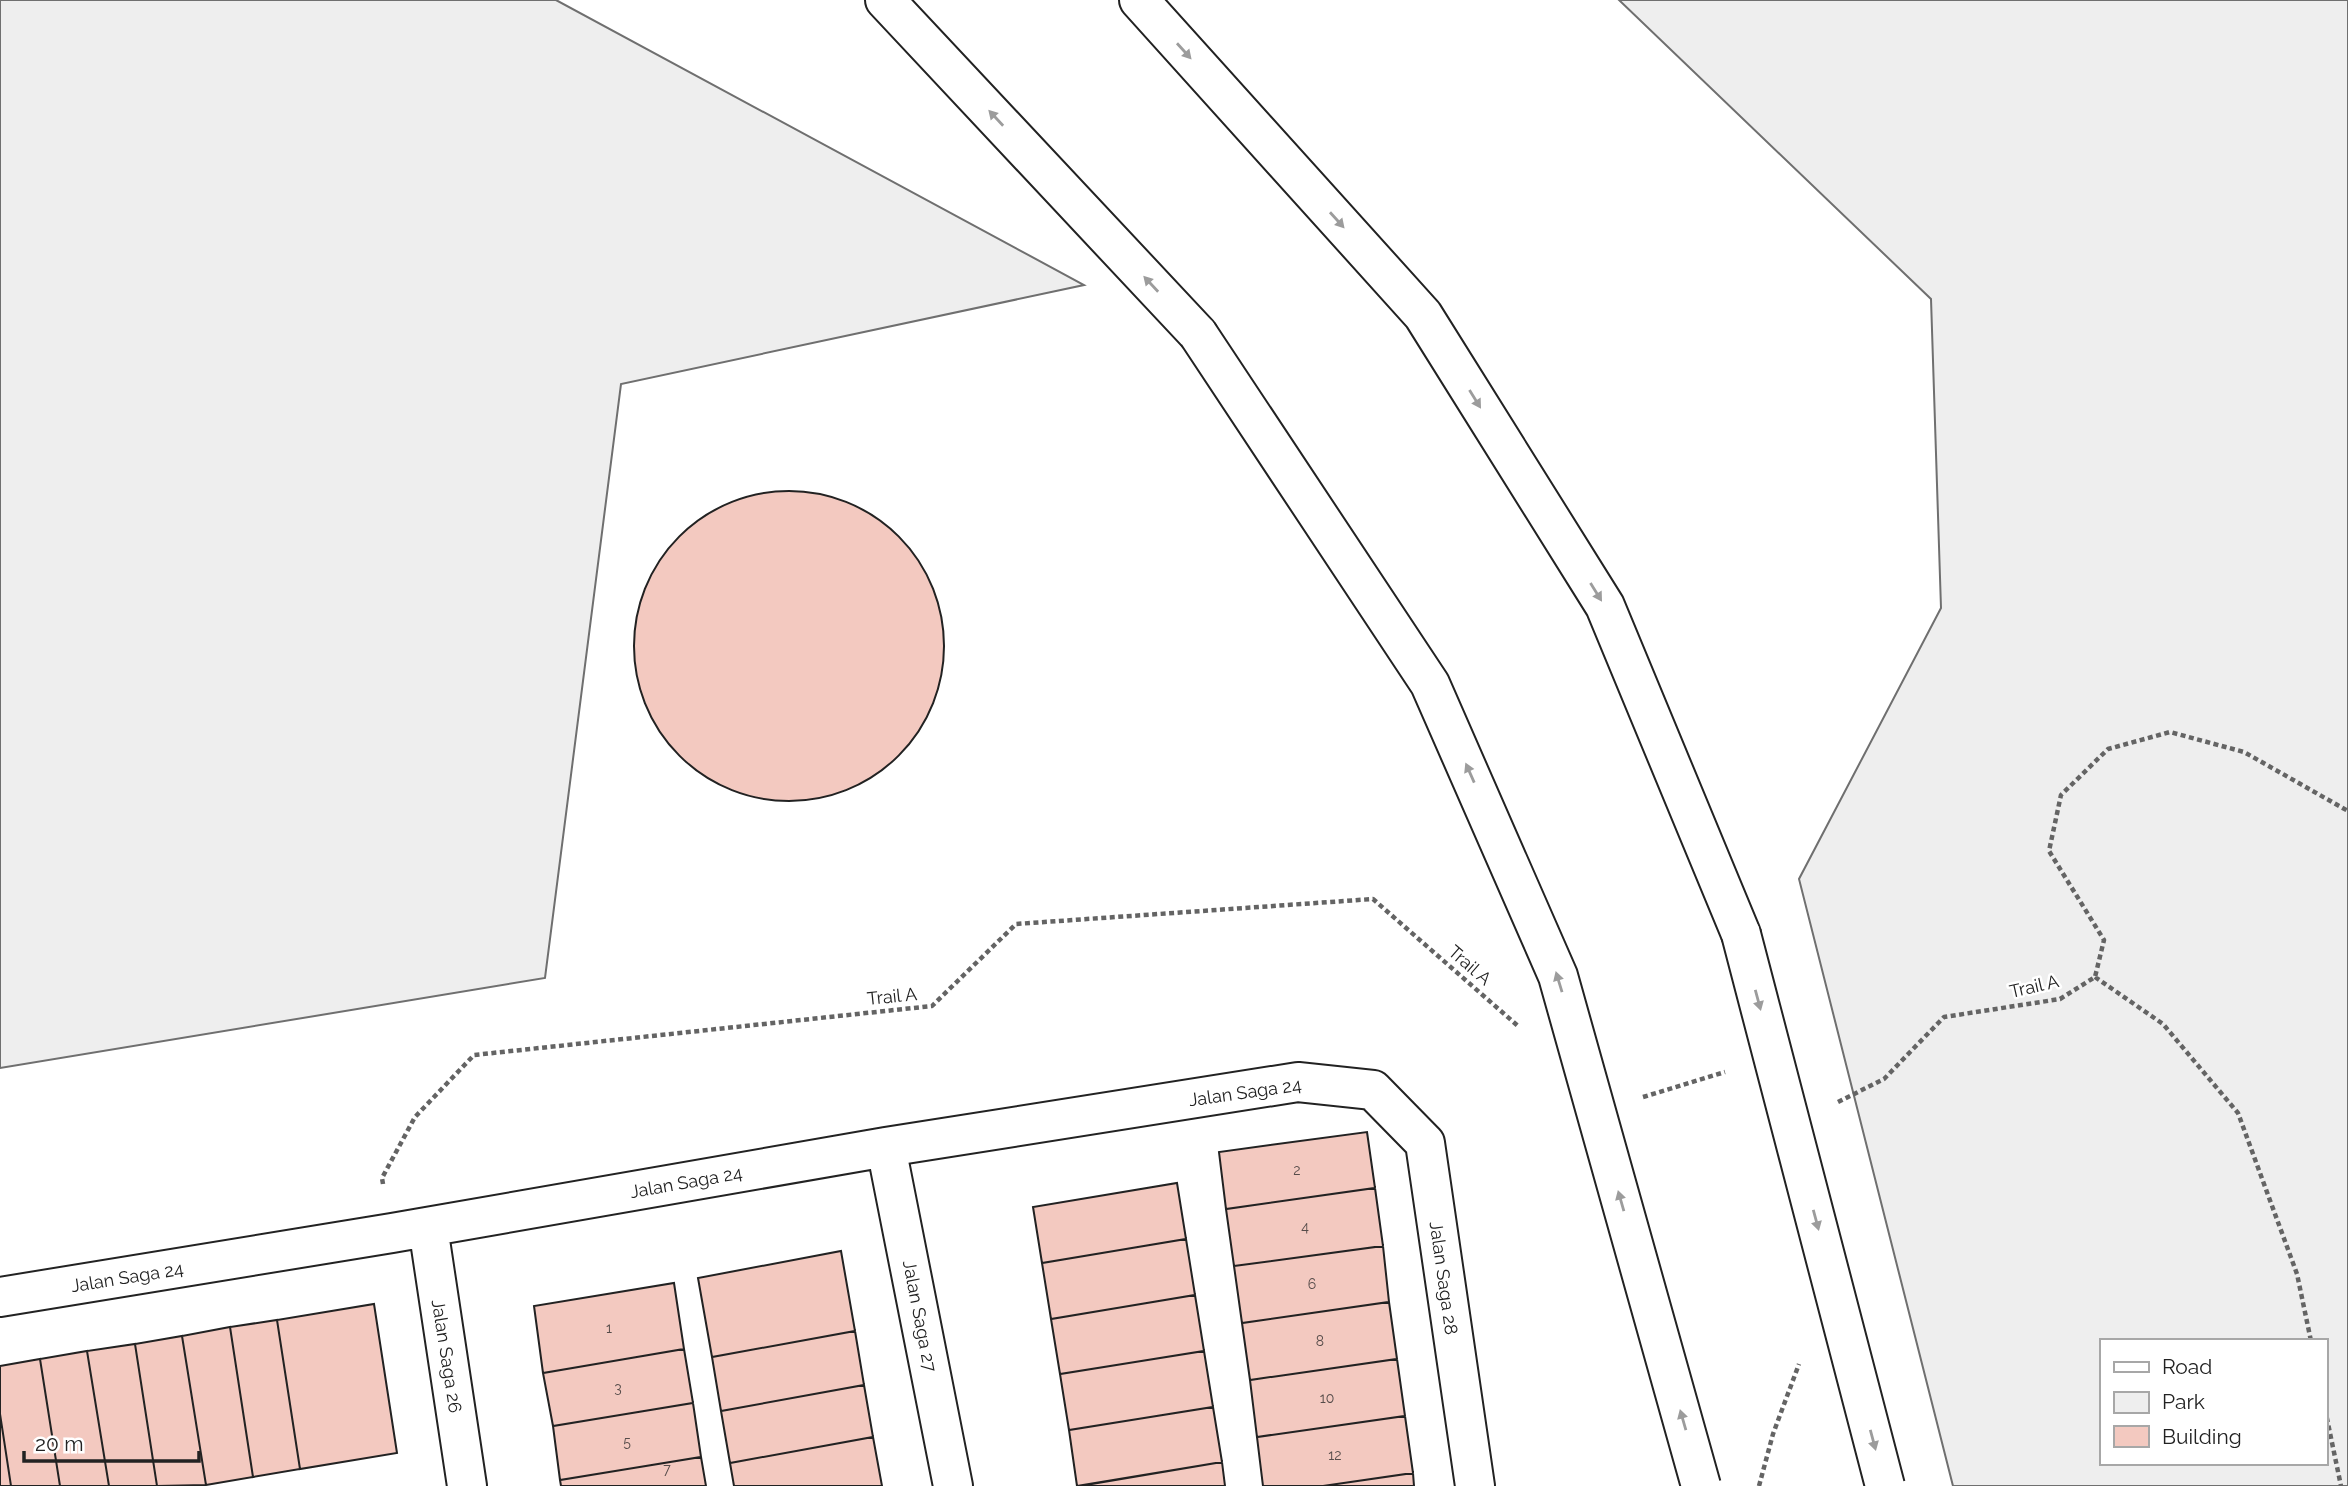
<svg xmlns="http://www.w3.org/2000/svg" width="2348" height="1486" viewBox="0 0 2348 1486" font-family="Raleway,sans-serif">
<rect width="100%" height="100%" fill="#fff"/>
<path fill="#eee" stroke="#6f6f6f" stroke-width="2" fill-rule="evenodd" d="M0 0H556L1084 285 621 384 545 978 0 1068Z
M1619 0H2348V1486H1953L1799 879 1941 608 1931 299ZM2101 1341H2325V1463H2101Z"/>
<path fill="#f3c9c0" stroke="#222" stroke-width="2" d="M634 646a155 155 0 1 1 310 0a155 155 0 1 1-310 0Z
M1367 1132 1375 1188 1226 1209 1219 1152Z
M1177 1183 1186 1239 1042 1263 1033 1207Z
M1375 1188 1383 1246 1234 1266 1226 1209Z
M1186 1239 1195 1295 1051 1319 1042 1263Z
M1383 1246 1389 1302 1242 1323 1234 1266Z
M841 1251 855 1331 712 1357 698 1278Z
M674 1283 684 1349 543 1373 534 1306Z
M1195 1295 1204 1351 1060 1374 1051 1319Z
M1389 1302 1397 1359 1250 1380 1242 1323Z
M374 1304 397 1453 300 1469 277 1320Z
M277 1320 300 1469 253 1477 230 1327Z
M230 1327 253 1477 206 1485 182 1336Z
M855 1331 864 1385 721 1411 712 1357Z
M182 1336 206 1485 157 1486 135 1344Z
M135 1344 157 1486H109L87 1351Z
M684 1349 693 1403 553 1426 543 1373Z
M87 1351 109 1486H60L40 1359Z
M1204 1351 1213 1407 1069 1430 1060 1374Z
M40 1359 60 1486H11L0 1414V1366Z
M1397 1359 1405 1416 1257 1437 1250 1380Z
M864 1385 873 1437 730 1463 721 1411Z
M693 1403 701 1457 560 1480 553 1426Z
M1213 1407 1222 1462 1077 1486 1069 1430Z
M0 1414 11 1486H0Z
M1405 1416 1413 1473 1323 1486H1263L1257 1437Z
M873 1437 882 1486H734L730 1463Z
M701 1457 706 1486H561L560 1480Z
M1222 1462 1225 1486H1080Z
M1413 1473 1414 1486H1323Z"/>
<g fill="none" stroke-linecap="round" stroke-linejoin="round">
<defs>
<path id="minor" d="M886 1147 953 1486
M428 1227 467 1486
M0 1297 392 1233 886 1147 1298 1082 1373 1090 1425 1143 1475 1486"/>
<path id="highway" d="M885 0 1198 334
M1139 0 1423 315 1605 606 1741 934"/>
</defs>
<use href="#minor" stroke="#222" stroke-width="42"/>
<use href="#highway" stroke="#222" stroke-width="42"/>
<path stroke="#646464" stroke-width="4.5" stroke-dasharray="5 3.5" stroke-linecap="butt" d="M2095 977 2163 1024 2238 1113 2297 1274 2311 1341
M1643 1097 1725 1072
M1838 1102 1884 1079 1944 1017 2060 999 2095 977 2104 940 2049 851 2061 795 2108 749 2170 732 2244 752 2348 811
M383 1184 382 1178 415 1117 474 1055 932 1006 1016 924 1373 899 1518 1026
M2325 1409 2341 1486
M1759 1486 1773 1434 1799 1364"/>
<use href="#minor" stroke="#fff" stroke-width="38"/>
<use href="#highway" stroke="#fff" stroke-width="38"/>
<defs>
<path id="highway-bridge" d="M1198 334 1430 684 1558 976 1701 1486
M1741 934 1885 1486"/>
</defs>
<use href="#highway-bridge" stroke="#222" stroke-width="42" stroke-linecap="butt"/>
<use href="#highway-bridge" stroke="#fff" stroke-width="38"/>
</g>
<defs><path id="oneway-solid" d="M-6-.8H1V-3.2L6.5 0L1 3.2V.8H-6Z" transform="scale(1.75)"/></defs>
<g fill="#9c9c9c">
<use href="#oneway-solid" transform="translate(1184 51) rotate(48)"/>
<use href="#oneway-solid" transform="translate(996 118) rotate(-133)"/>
<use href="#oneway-solid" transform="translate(1337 220) rotate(48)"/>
<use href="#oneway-solid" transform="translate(1151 284) rotate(-133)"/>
<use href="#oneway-solid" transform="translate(1475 399) rotate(58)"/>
<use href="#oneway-solid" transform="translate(1596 592) rotate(58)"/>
<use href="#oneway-solid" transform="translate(1470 773) rotate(-114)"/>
<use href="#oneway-solid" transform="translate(1559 982) rotate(-107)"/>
<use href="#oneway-solid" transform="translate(1758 1000) rotate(75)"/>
<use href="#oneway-solid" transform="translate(1621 1201) rotate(-106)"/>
<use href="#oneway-solid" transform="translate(1816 1220) rotate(75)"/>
<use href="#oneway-solid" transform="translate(1683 1420) rotate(-106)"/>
<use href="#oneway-solid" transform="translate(1873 1440) rotate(75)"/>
</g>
<g text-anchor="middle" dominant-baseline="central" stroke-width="5" stroke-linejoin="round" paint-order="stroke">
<g font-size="14" fill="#564c4a">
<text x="1297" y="1170">2</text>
<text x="1305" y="1227">4</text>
<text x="1312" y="1284">6</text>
<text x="609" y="1328">1</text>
<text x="1320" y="1341">8</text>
<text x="618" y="1388">3</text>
<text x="1327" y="1398">10</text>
<text x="627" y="1442">5</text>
<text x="1335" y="1455">12</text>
<text x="667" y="1469">7</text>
</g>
<g font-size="18" fill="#222" stroke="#fff">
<text transform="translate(1470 965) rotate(41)">Trail A</text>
<text transform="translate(2034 986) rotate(-13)">Trail A</text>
<text transform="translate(892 996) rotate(-6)">Trail A</text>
<text transform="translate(1245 1092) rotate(-8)">Jalan Saga 24</text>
<text transform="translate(686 1182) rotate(-10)">Jalan Saga 24</text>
<text transform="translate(127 1277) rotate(-9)">Jalan Saga 24</text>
<text transform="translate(1444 1278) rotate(82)">Jalan Saga 28</text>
<text transform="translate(920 1316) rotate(79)">Jalan Saga 27</text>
<text transform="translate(447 1356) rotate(81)">Jalan Saga 26</text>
</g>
</g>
<rect x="2100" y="1339" width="228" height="126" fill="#ffffff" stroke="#a7a7a7" stroke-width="2"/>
<rect x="2114" y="1362" width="35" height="10" fill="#ffffff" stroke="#a7a7a7" stroke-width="2"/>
<text x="2162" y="1374" font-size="21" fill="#222222">Road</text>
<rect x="2114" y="1392" width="35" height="21" fill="#eeeeee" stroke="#a7a7a7" stroke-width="2"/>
<text x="2162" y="1409" font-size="21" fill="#222222">Park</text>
<rect x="2114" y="1426" width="35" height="21" fill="#f3c9c0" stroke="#a7a7a7" stroke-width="2"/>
<text x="2162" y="1444" font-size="21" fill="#222222">Building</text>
<path d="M24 1451v10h175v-10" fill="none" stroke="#222222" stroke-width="3.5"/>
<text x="35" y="1451" font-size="21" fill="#222222" stroke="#ffffff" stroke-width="5" paint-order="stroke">20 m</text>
</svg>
